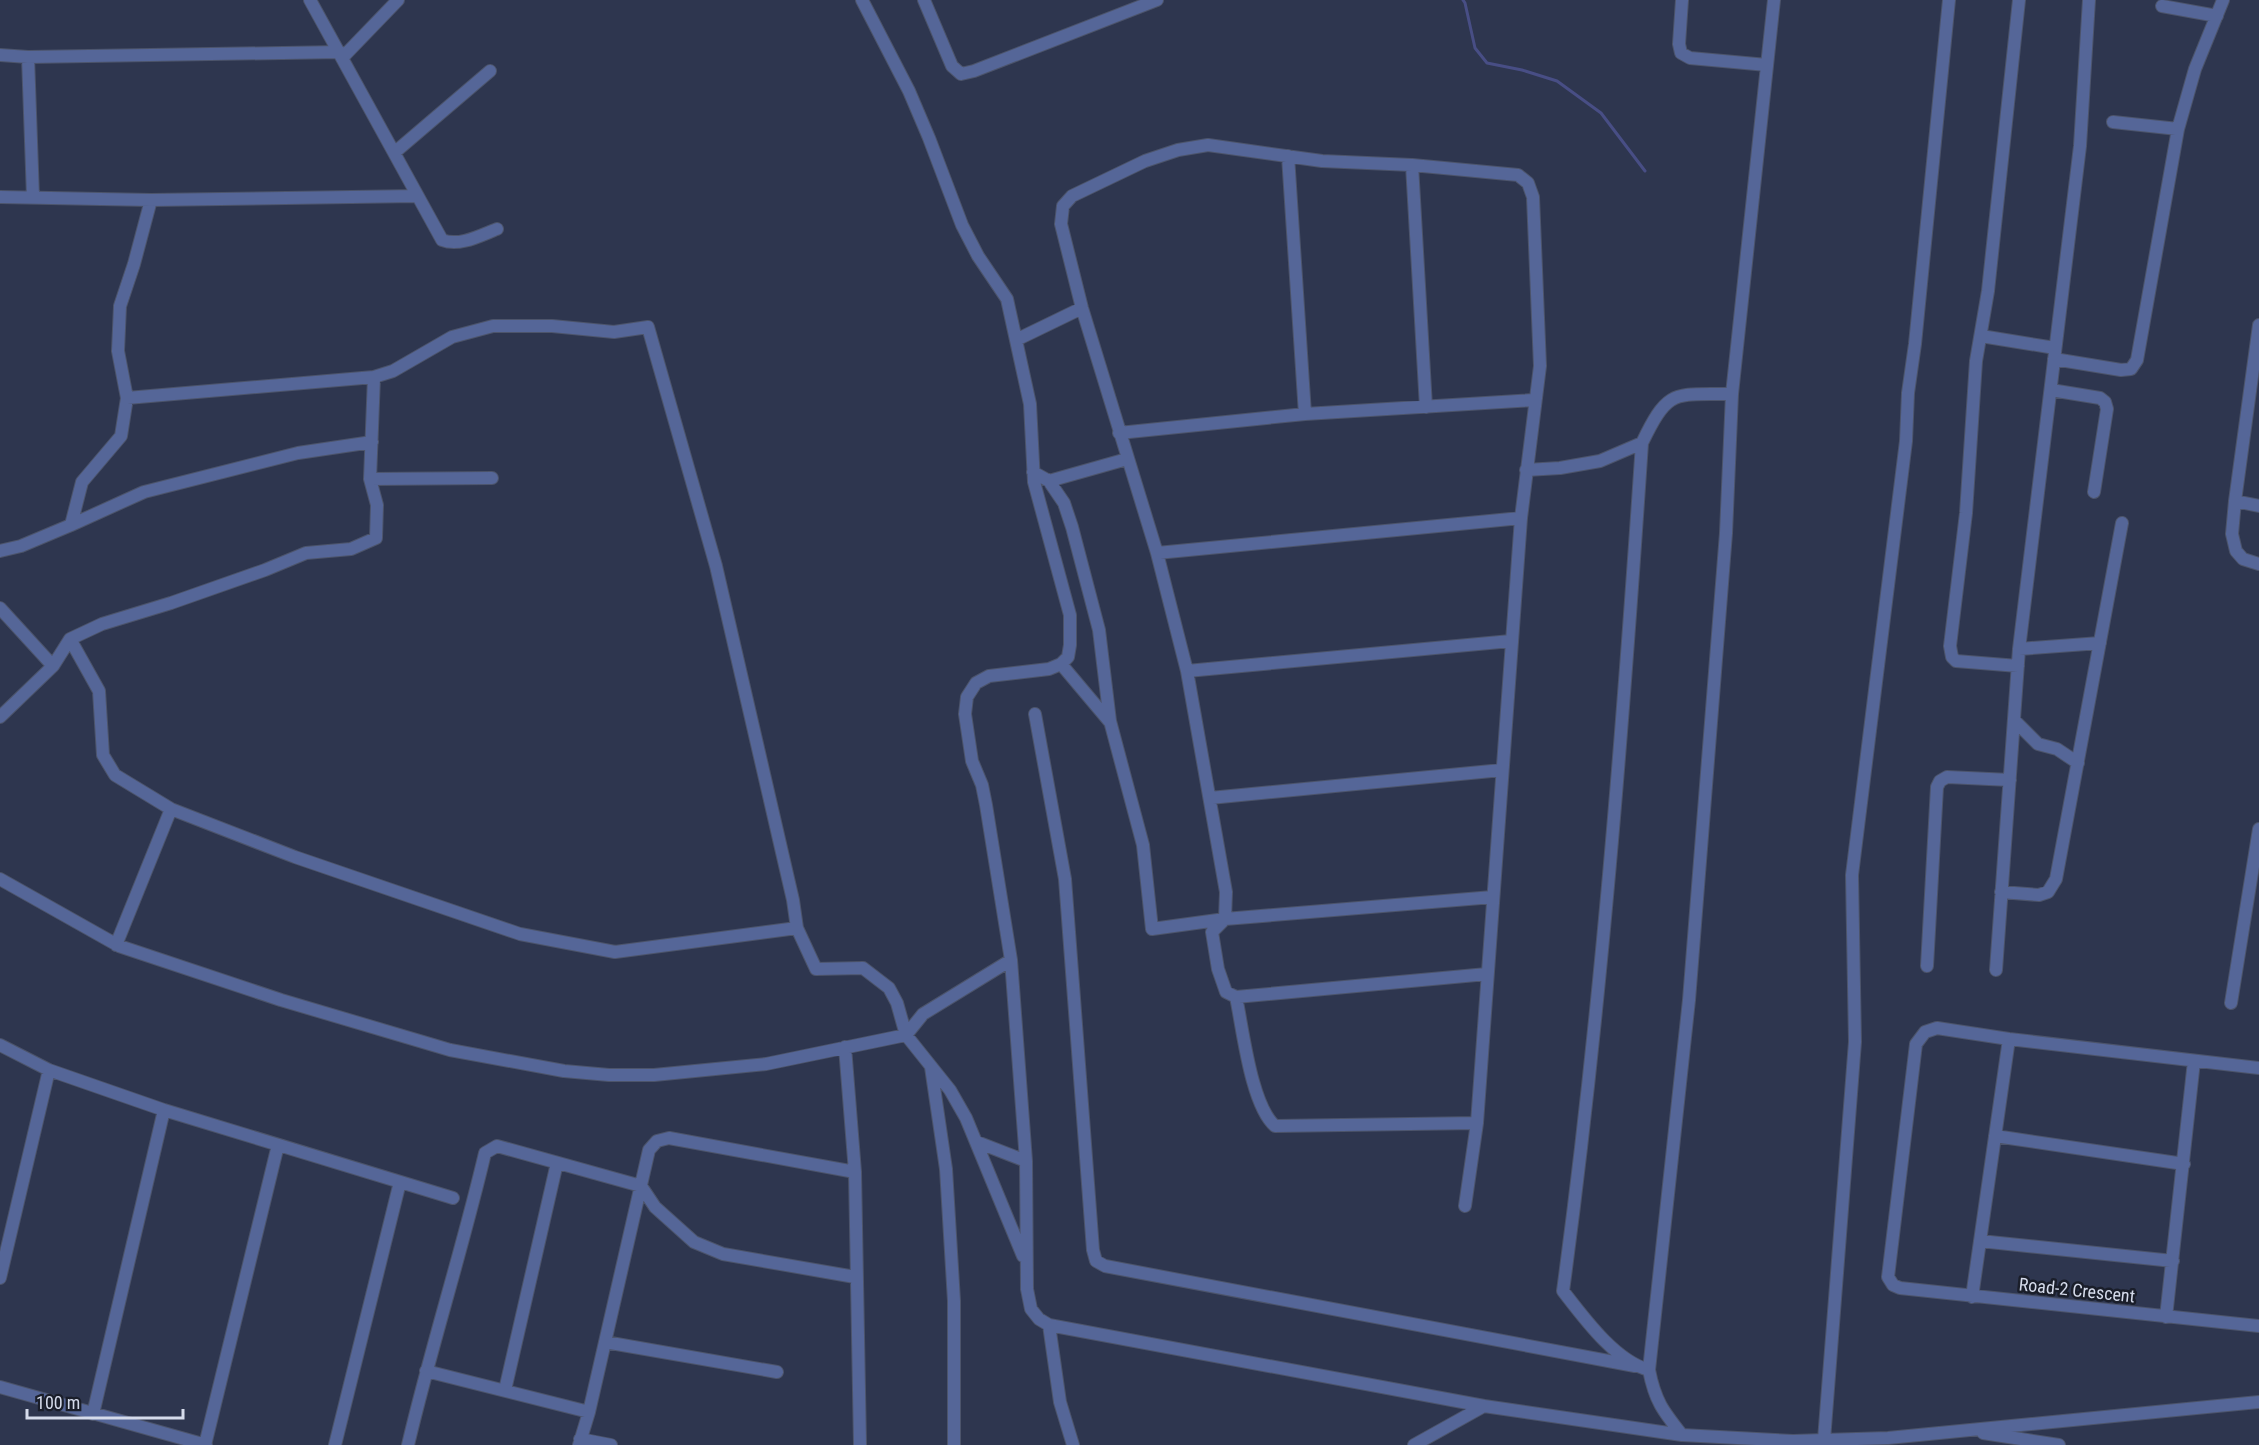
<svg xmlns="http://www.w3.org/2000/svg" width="2259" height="1445" viewBox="0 0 2259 1445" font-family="'Roboto Condensed',sans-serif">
<rect width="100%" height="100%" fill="#2e364f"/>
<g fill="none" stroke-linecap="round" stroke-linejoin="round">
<path stroke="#484e85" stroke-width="3" d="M1463 0 1465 3 1475 48 1487 63 1522 70 1557 81 1601 113 1645 171"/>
<defs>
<path id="street" d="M310 0 442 240C460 247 481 235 497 229
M862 0 909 91 929 138 962 225 978 256 1007 299 1030 404 1034 482 1070 615V645L1068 657 1061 664 1049 669 989 676 976 683 967 697 965 714 972 761 982 785 986 805 1011 960 1026 1161 1027 1289 1031 1309 1039 1319 1049 1325 1484 1406
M924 0 952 66 961 74 974 71 1157 0
M1682 0 1679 44 1681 53 1690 58 1767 65
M2162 6 2217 16
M0 55 28 57 340 52
M28 57 33 197
M343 57 398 0
M2113 122 2178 129
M394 153 490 71
M1288 156 1305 414
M1412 165 1426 407
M0 197 151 200 416 196
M2259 325 2235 501 2232 534 2236 551 2243 559 2259 564
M1981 336 2055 348
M1016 340 1082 308
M2054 359 2121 370 2131 369 2137 360 2178 129 2195 69 2223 0
M374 377 393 371 452 337 493 326H552L614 332 648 327 716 566 793 900 797 928
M2051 390 2100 398 2105 402 2107 409 2094 492
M1119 433 1305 414 1534 400
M1526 470 1560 468 1600 461 1642 443
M1033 472 1049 481 1064 503 1072 527 1099 630 1110 721 1143 845 1152 929 1225 919 1493 897
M370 479 492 478
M1049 481 1127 459
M2235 501 2259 506
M71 525 144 492 298 453 372 442
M0 551 21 546 71 525 82 482 121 436 127 398 118 351 120 306 134 264 151 200
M1157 553 1521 518
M0 608 53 666 0 717
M70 639 99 691 103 755 115 775 171 809
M2019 649 2100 643
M1061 664 1109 721
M53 666 70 639 102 624 171 603 265 570 306 553 351 549 376 538 377 505 370 479 374 377 127 398
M2018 666 1956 661 1952 657 1950 646 1966 513 1976 361 1988 291 2019 0
M1187 671 1511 641
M1035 714 1065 879 1093 1250 1096 1261 1105 1266 1635 1366
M2015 721 2038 744 2057 749 2078 763
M1210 798 1502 770
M0 879 119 946 281 1000 450 1050 564 1071 609 1075H654L766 1064 906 1035 923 1014 1011 960
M2001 892 2039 895 2048 892 2056 879 2122 523
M116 945 171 809 295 857 520 934 615 952 797 928 816 969 863 968 889 988 897 1003 906 1035 950 1090 966 1118 1023 1256
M1927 966 1937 787 1940 781 1947 777 2010 780
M1996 970 2019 649 2080 146 2089 0
M1236 997C1243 1030 1251 1105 1275 1126L1477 1123
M2231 1003 2259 829
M0 1045 49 1070 164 1110 453 1198
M845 1047 855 1172 860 1445
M931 1067 946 1169 954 1301V1445
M2259 1068 2009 1039 1937 1028 1925 1032 1916 1044 1888 1277 1893 1285 1900 1288 2259 1326
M1995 1136 2184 1164
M977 1142 1026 1161
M1465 1206 1477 1123 1521 518 1540 366 1533 197 1528 183 1518 175 1412 165 1322 161 1208 145 1178 150 1145 161 1072 196 1063 206 1061 224 1082 308 1157 553 1187 671 1226 892 1225 919 1212 932 1218 969 1226 992 1236 997 1487 974
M1980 1241 2173 1261
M0 1278 49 1070
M1972 1297 2009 1039
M2166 1317 2194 1061
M1049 1325 1060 1402 1073 1445
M605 1342 777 1372
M1649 1370 1689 1000 1726 533 1732 394 1774 0
M426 1371 589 1412
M0 1387 206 1445
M505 1390 557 1163
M93 1414 164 1110
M1983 1433 2059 1445
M1682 1435C1663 1411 1655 1401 1649 1370 1615 1361 1584 1318 1563 1291 1601 1010 1623 726 1642 443 1669 387 1674 395 1732 394
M580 1439 611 1445
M1824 1440 1855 1042 1852 875 1906 441 1908 393 1915 344 1949 0
M205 1445 278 1145
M335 1445 400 1182
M408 1445C431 1347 462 1251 485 1153L497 1146 641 1186 655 1207 694 1242 723 1254 855 1277
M579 1445 589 1412 649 1150 657 1141 669 1138 855 1172
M1414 1445 1484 1406 1682 1435 1793 1441 1888 1438 2259 1402"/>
</defs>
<use href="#street" stroke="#4c546b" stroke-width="14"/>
<use href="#street" stroke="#556698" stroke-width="12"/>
</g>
<g text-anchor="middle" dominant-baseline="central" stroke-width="5" stroke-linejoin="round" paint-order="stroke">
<g font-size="18" fill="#d5dbeb" stroke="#1a1e2a">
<text transform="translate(2077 1290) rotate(6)">Road-2 Crescent</text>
</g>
</g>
<path d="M27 1409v9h156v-9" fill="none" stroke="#d5dbeb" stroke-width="3"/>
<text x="36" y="1409" font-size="18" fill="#d5dbeb" stroke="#1a1e2a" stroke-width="4.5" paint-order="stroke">100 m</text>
</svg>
